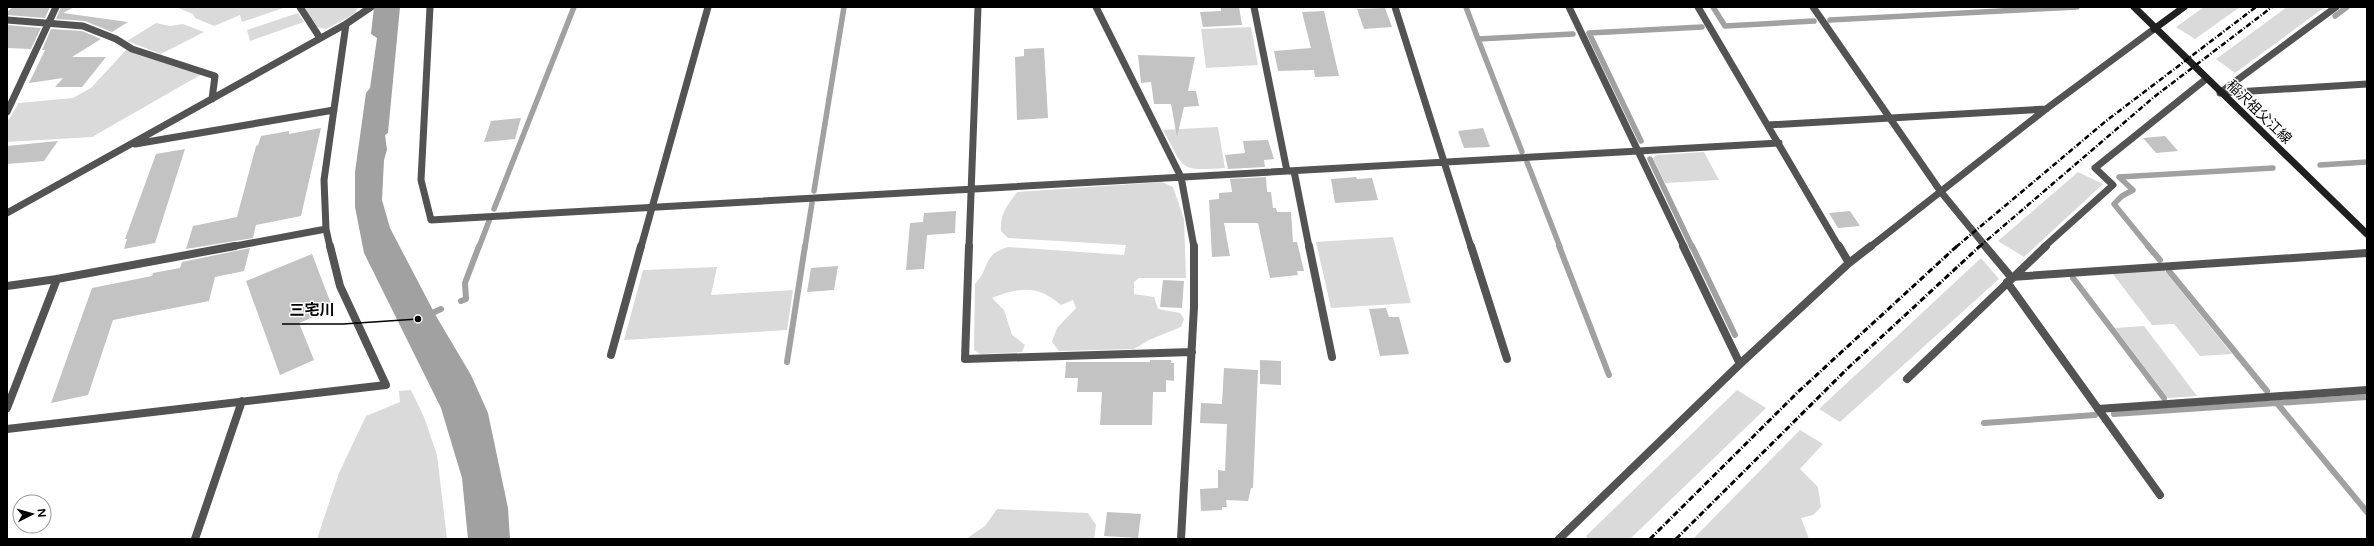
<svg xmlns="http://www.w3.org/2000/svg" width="2374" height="546" viewBox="0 0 2374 546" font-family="'Varela Round','Noto Sans JP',sans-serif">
<rect width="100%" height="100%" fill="#fff"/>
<path fill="#dadada" d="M148 7H286L242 22 240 15 214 26 195 18 193 14 176 7Z
M305 7H357L356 13 326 29 317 27Z
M2204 7H2240L2195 39 2176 27Z
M2287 7H2325L2235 73 2216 59Z
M298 13 304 22 250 41 247 30Z
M156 23 170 26 183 24 204 32 161 54 127 41Z
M1251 27 1258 65 1206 68 1201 29Z
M126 50 202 74 92 137 7 142V122L19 103 73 98 91 88Z
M1218 127 1225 168C1178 171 1185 170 1163 130Z
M1704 152 1719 180 1665 183 1653 158 1657 155Z
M2078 172 2103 184 2024 257 1998 241Z
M1162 182 1173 187 1184 219 1186 278H1139L1134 282V294L1154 297 1158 309 1180 313 1184 319 1181 327 1149 340 1134 349 1059 351 1052 342 1057 328 1076 308 1073 300 1061 305C1038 285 1020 287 992 298L1004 310 1012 335 1025 345 1022 352 980 354 974 350 975 284C991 268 981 255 1008 247L1124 255 1126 245 1008 238 1001 231C1000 213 1007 206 1017 192Z
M1393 237 1411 303 1331 308 1316 242Z
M1981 258 1999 279 1840 422 1819 409Z
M717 267 711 295 793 290 787 330 624 340 643 270Z
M2164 270 2232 354 2200 356 2174 324 2152 325 2112 273Z
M2144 326 2197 396 2168 398 2115 328Z
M411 390 424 417 437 455 447 539H317L339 473 366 416 400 402 399 391Z
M1737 390 1766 408 1630 539H1588L1586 536Z
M1800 430 1823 444 1800 469 1818 487 1821 507 1813 515 1801 518 1809 539H1693Z
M997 509 1088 513 1096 525 1094 539H966L985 526Z"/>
<path fill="#a1a1a1" d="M374 7H400L388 133 385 135 387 150 384 160 382 200 390 228 436 316 471 375 488 413 508 508 510 539H468L462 478 441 408 364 253 355 207V172L366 93 370 88 377 38 371 34Z"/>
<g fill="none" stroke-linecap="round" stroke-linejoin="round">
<path stroke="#a1a1a1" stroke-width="5.5" d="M1466 7 1478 39 1573 34
M1713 7 1725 26 1814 21
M2335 16 2347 7
M1830 20 2077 7
M1478 39 1522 152
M1641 141 1589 33 1702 27
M1650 159 1692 247
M1527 162 1560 247
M2320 165 2367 162
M814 191 844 7
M494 209 574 7
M479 247 489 221
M805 247 812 203
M2149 247 2114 204 2122 196 2133 190 2119 177 2273 168"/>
<path stroke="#a1a1a1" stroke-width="6" d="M1559 246 1609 375
M1692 246 1735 335
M2148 246 2160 260
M2169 271 2267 391
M2073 278 2164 398
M461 301 466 299 465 283 479 246
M428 315 441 309
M787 362 805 246
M2276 402 2367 512
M2114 414 2367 397
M1984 423 2095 415"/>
</g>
<path fill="#c3c3c3" d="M13 7H50L45 18 7 15V12Z
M61 7H74L63 13 128 22 112 32 85 21 56 19Z
M1221 7H1239L1242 25 1203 27 1200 12 1221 11Z
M1385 8 1392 27 1364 29 1357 9Z
M1324 11 1339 76 1315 77 1314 70 1278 71 1274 51 1311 48 1302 12Z
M7 25 41 28 31 49 7 48Z
M51 29 82 31 101 39 72 57H106L82 87H55L63 78 29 83 45 50H42Z
M1044 48 1048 118 1017 120 1015 57 1024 56V49Z
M1138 55 1195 57 1188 91H1196L1199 106 1184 107 1177 137 1171 104H1154L1151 82 1141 83Z
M521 118 515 139 484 142 491 121Z
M321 128 301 216 256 225 253 238 186 249 193 226 237 217 256 146 258 145 261 136 289 131V134Z
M1483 128 1490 147 1464 148 1458 131Z
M2165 136 2178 151 2156 153 2143 138Z
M1268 140 1274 159 1264 160 1265 167 1228 169 1225 155 1245 153 1243 141Z
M58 141 44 161 7 164V146Z
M185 149 155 243 124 249 127 239H125L156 154Z
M1266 177 1267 192H1271L1273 208H1276L1277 212H1291L1293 242H1297L1304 271H1297L1298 275 1270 278 1258 223H1224L1230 256 1212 257 1209 200 1219 199V193L1232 192 1230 179Z
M1356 177 1357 179 1372 178 1378 200 1335 203 1331 179Z
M956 211 955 233 927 235 924 269 906 270 910 223 923 222 924 213Z
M1850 211 1860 226 1838 228 1829 213Z
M250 248 244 271 215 277 209 301 113 320 88 395 51 403 92 288 152 276 153 273 180 268 182 262Z
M312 254 333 309 299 323 314 360 280 375 246 281Z
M838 266 834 290 807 292 811 268Z
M1163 280 1184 281 1182 308 1160 307Z
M1386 308 1389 317H1399L1409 354 1380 356 1369 309Z
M1150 360H1171V363H1174V381L1166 380V392H1153L1152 425H1100L1102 392H1077L1078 378H1065L1066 362H1150Z
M1260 360 1281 361V385L1260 384Z
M1224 368 1258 370 1253 488H1251L1248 501 1226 500 1227 507H1222V510L1201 511 1200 489 1218 488V470L1225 471 1227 424 1200 423 1201 403 1222 404Z
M1107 512 1141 514 1138 538 1104 536Z"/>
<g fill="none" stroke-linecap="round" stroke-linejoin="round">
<path stroke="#535353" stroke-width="7" d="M300 7 320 38
M430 7 421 180 431 220 1779 143
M1096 7 1181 177 1194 247
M1254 7 1287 171
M1395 7 1471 247
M1569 7 1684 247
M1698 7 1839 247
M1813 7 1941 192 1986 247
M7 20 83 26 116 39 132 49 215 76 212 99
M2221 92 2336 7
M2220 93 2367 84
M7 112 56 7
M1768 125 2046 109
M135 144 334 110
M1294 171 1309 247
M7 213 346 24 371 7
M230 247 326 229
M330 247 326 229 324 180 346 24
M641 247 708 7
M969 247 978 7
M1870 247 2046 109 2154 29
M2044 247 2113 185 2095 168 2206 79"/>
<path stroke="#535353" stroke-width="8" d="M969 246 965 359 1192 352
M1309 246 1332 357
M1471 246 1507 359
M1683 246 1740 364
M1839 246 1849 263
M1985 246 2011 277 2367 253
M2007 282 2160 495
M7 286 57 279 235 246
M611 355 641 246
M1907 379 2046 246
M7 408 57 279
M2098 409 2367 390
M7 429 386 385 340 286 330 246
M195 539 242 401
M1181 539 1194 307V246
M1559 539 1740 364 1849 263 1871 246"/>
<path stroke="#202020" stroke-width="7" d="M2134 7 2367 234
M2154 29 2184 7"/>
<path stroke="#000" stroke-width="2.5" stroke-dasharray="5.5 2 1 2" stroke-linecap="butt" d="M1956 247 2106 121 2256 7
M1979 247 2154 97 2272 7"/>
<path stroke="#000" stroke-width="3" stroke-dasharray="6 2 1 2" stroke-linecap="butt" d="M1650 539 1798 392 1957 246
M1676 539 1849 367 1980 246"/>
</g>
<g text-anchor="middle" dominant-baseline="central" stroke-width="3" stroke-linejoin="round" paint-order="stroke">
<g font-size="14" fill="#000" stroke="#fff">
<text transform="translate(2259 112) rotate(44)">稲沢祖父江線</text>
</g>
</g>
<path fill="none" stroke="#000" stroke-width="1.5" d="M418 319L343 324H282"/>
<circle fill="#000" stroke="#fff" stroke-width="1.5" cx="418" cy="319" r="4"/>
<g font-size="15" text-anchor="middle" font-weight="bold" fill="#000" stroke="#fff" stroke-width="3" stroke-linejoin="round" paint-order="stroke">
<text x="312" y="315">三宅川</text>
</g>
<rect width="2374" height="546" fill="none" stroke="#000000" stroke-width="16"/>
<g transform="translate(32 514) rotate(84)"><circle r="19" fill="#ffffff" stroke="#999999"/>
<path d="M0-3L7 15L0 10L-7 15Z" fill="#000000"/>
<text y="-6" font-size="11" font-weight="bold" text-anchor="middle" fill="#000000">N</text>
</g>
</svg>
